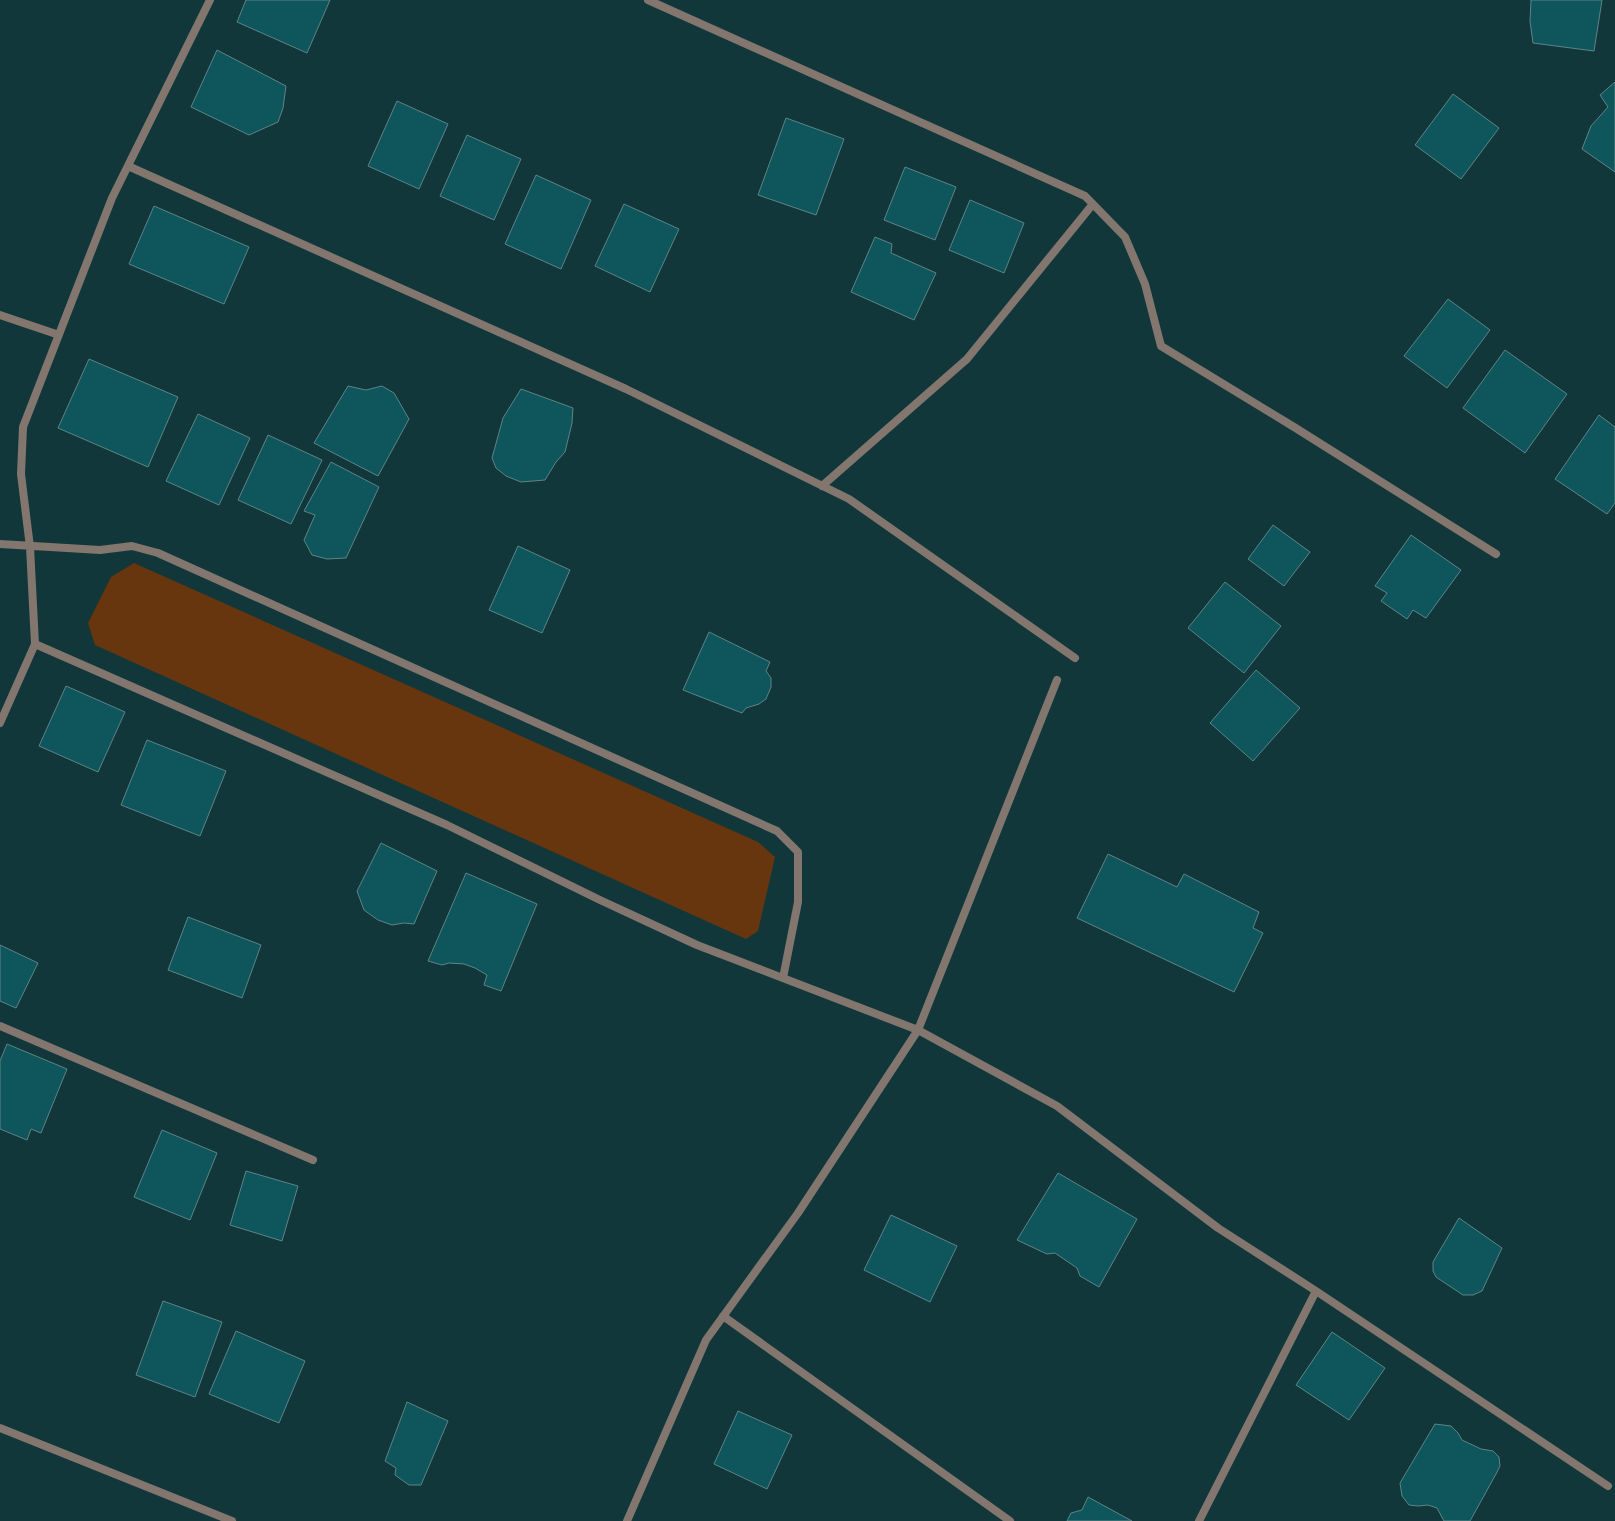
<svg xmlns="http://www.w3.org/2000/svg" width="1615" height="1521" viewBox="0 0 1615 1521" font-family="Georgia,serif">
<rect width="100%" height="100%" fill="#11373a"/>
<path fill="#67360f" d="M134 563 758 842 775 857 758 931 746 939 95 645 88 623 111 577Z"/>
<path fill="#0e565b" stroke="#5e8487" d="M246 0H330L307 53 237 22Z
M1531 0H1602L1594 51 1533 43 1530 21Z
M217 50 286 86 283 108 278 122 249 135 191 107Z
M1615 82V172L1582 149 1591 126 1608 107 1600 95Z
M1453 94 1499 128 1461 179 1415 145Z
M397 101 448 124 419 189 368 166Z
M786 118 844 139 816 215 758 195Z
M467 135 521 159 494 220 440 196Z
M905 167 956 187 935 240 884 220Z
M536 175 591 200 561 269 505 244Z
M970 200 1024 223 1004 273 949 250Z
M624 204 679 229 650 292 595 266Z
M154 206 249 247 224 304 129 264Z
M875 237 892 244 891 253 936 273 914 320 851 292Z
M1448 299 1490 330 1447 388 1404 356Z
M1505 350 1567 394 1525 453 1463 408Z
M89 359 178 397 148 467 58 428Z
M348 386 366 390 382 386 394 393 409 419 378 476 314 443Z
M521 389 573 408 572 423 565 452 556 462 545 480 521 482 506 476 496 468 492 458 503 418Z
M198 414 250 438 219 505 166 481Z
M1599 415 1615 427V503L1607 514 1555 479Z
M268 435 322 460 291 524 238 500Z
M331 462 379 487 346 558 327 559 312 555 304 540 315 515 304 511Z
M1273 525 1310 552 1284 586 1248 559Z
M1411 535 1461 570 1426 618 1413 610 1407 619 1381 601 1387 593 1375 586Z
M518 546 570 570 542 633 489 610Z
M1225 582 1281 626 1244 673 1188 628Z
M709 632 770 662 766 671 771 678V687L766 699 759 704 746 708 742 713 683 690Z
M1256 670 1300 708 1253 761 1210 723Z
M66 686 125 712 98 772 39 746Z
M147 740 226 771 200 836 121 805Z
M381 843 437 871 414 924 404 923 392 925 378 920 364 910 357 891Z
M1108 854 1177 887 1184 874 1259 912 1253 928 1263 933 1234 992 1077 918Z
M466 873 537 904 501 991 484 985 487 975 475 968 464 964 449 963 442 965 428 961Z
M188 917 261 945 242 998 168 970Z
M0 945 38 963 16 1008 0 1001Z
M7 1044 67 1069 41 1133 31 1129 27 1140 0 1129V1061Z
M162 1130 217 1153 190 1220 134 1197Z
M246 1171 298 1186 282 1241 230 1225Z
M1058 1173 1137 1219 1099 1287 1080 1276 1077 1268 1055 1253 1047 1254 1017 1240Z
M891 1215 957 1246 930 1302 864 1270Z
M1459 1218 1502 1248 1482 1291 1473 1295H1463L1436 1277 1433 1271V1262Z
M163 1301 222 1322 195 1397 136 1375Z
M236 1331 305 1361 279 1423 209 1394Z
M1332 1332 1385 1368 1349 1420 1296 1385Z
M407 1402 448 1421 421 1485H409L395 1475 396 1468 385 1461Z
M738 1411 792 1435 767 1489 714 1464Z
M1435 1424 1451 1426 1458 1433 1462 1440 1481 1449 1493 1451 1499 1457 1500 1466 1496 1474 1470 1521H1444L1437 1508 1428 1505 1418 1506 1409 1505 1402 1496 1400 1483Z
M1088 1497 1132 1521H1067L1071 1513 1082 1510Z"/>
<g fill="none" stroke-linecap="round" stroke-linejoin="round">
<path stroke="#82766e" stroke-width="8" d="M648 0 1085 196 1125 237 1145 284 1161 346 1294 427 1496 554
M128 166 626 389 849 499 1075 658
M0 315 59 335
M822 486 967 359 1093 204
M0 544 100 550 132 546 158 553 777 831 798 852V902L783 978
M35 644 447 825 600 900 697 945 918 1030 1057 1106 1218 1228 1316 1291 1608 1486
M0 723 35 644 30 547 21 474 23 427 112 198 210 0
M0 1026 313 1160
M723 1316 1010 1521
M0 1428 232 1521
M627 1521 706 1340 798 1213 918 1030 1057 680
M1199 1521 1316 1291"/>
</g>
</svg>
